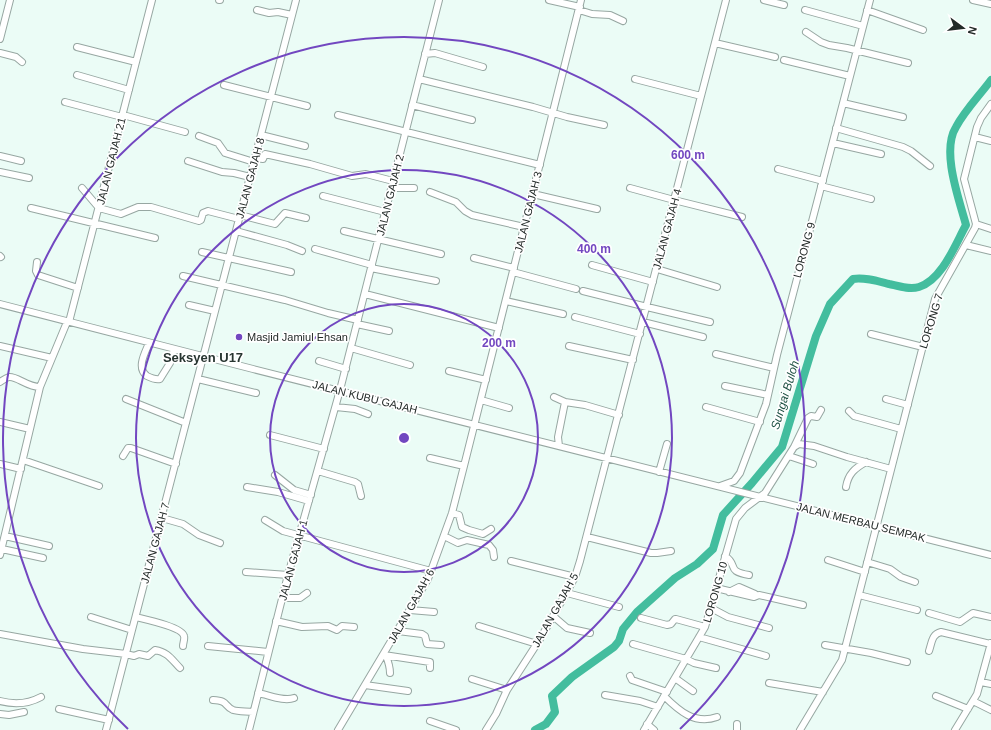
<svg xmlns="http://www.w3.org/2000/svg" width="991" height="730" viewBox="0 0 991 730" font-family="Arial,sans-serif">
<rect width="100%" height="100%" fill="#ebfcf6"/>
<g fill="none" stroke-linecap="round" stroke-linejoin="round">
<path stroke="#43bd9e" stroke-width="8" d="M535 730 546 724 555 712 552 696 572 677 614 647 619 641 623 629 637 612 675 578 697 564 713 549 723 515 752 483 782 447 816 336 830 304 853 279C864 277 877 281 889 284 898 286 909 290 919 287 942 280 955 245 966 225 959 199 941 151 956 127 965 110 980 95 991 80"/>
<defs>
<path id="minor" d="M219 0H220
M549 0 580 7
M764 0 784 5
M973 0 991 4
M257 10 269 13 278 12 292 15
M579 10 592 14 610 15 623 21
M805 10 863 26
M867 10 923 30
M806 32 821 42 829 45 847 48 908 63
M0 39 10 0
M715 43 775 57
M77 47 136 62
M0 53 16 57 22 62
M425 54 435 53 483 67
M784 60 850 76
M77 75 129 90
M419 79 533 107 567 117 604 125
M635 79 701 96
M224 85 307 106
M65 102 122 117
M843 103 903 117
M412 105 472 120
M123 115 185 132
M338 115 540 165
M836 128 903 147 911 151 930 166
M261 135 305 146
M199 136 218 143 225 153 254 162
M975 137 991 141
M833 143 881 154
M0 156 21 161
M255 158 263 159 265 154 310 164 352 176 366 174 393 181
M188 161 222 172 234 173 250 177
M778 169 823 181
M0 172 29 178
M821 186 871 199
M82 188 99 208 121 214 138 207H151L199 221 201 220 203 213 208 211 239 219
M391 188H414
M630 188 674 200 742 217
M430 192 456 202 465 211 472 215 524 227
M533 194 597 209
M323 196 385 212
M31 208 155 238
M240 215 275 224 285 213 306 218
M976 224 991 229
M236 231 287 245 302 251
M344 231 441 254
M966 245 991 251
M315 249 372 265
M202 252 291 272
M0 256 1 257
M474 258 514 268
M37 262 36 271 38 275 78 288
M592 265 653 282
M371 268 436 281
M657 269 717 287
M513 272 576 289
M183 276 285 300 328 313 358 320
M583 291 647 307 710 322
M365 294 499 328
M506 301 563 314
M0 304 253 369 991 555
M189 305 215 311
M575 317 640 334
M69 322 152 0
M643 322 703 337
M357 324 389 331
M871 334 923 347
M149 343C145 353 136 368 147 376 151 378 155 380 160 379L170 363 174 349
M0 346 52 358
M569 346 633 360
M351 348 410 365
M716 354 774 368
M319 361 346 369
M449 371 486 380
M198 379 256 393
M0 382C3 380 6 378 9 377 17 376 27 387 40 387
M725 386 768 395
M554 397 565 402 585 405 619 415
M126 399 186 423
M886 399 908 405
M481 400 509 408
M336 407 355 409 368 414
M706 407 760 422
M849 411 854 416 901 429
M0 422 30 429
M270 435 324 449
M559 446 558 437 565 402
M794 447 808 418 811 416 817 417 821 410
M123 456 128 448H131L176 464
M789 456 813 464
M430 458 464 466
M23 460 99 486
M0 464 21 469
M318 471 355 482 358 484 361 496
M659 472 667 444
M275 475 294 490 311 495
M720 486 734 481 740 473 766 404 777 355 870 0
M247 487 278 492 309 501
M846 487C848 474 855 468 866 462
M452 513 459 515 462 527 469 530 483 534 491 529
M162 518 183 524 199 535 220 543
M265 520 283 531 431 571
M5 536 49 546
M444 536 458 543 467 540 489 545 493 550 494 557
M587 537 651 553H657L671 551
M2 549 43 558
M0 555 40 387 67 322
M725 556C739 565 725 571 749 575
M828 560 865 572
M511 561 575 577
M867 562 890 569 901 577 915 582
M246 572 288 575
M716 588 754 597 759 595 803 605
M729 592 739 587 755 594
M567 593 619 607
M859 595 917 610
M282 598H300L307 593
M711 608 728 617 769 628
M410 610 434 612
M929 613 960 622 973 613 991 617
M553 616 567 628 590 633
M91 617 132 630
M136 617C144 619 182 627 184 636 185 639 183 643 183 646
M641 618 667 625 671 624 675 619H676L705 627
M276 621 302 627 328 626 337 630 342 626 354 627
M479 626 537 644
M398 631 422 634 425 636 427 644 441 645
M0 634 83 649 126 654 134 656 139 654 148 656 155 650C168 652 172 660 180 668
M699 637 766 656
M633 644 686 659 694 663 716 668
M825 645 871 653 907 662
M208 646 268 652
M929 651C932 642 932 634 941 632L991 644
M384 655 430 662V668
M386 656C388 661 390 667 390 673
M630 676 632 680 667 692
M675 678 693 691
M472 679 507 690
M981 682 991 684
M769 683 823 692
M365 685 408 691
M258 693C269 695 284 702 294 698
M605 695 640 701 658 707
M664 696C679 711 695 725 717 717
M936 696 968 709
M213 700C229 701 223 705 233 710 239 712 247 711 253 712
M0 701C15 705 28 704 41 697
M973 701 991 710
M59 709 109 720
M0 714 9 715 24 712
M430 721 456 730
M647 724 654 730
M106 730 296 0
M249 730 288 575 340 390 439 0
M338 730 428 579 452 513 464 466 581 0
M486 730 496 714 507 690 540 639 564 597 575 577 580 561 726 0
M644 730 705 627 736 519 745 508 765 493 794 447 799 444 814 446 847 457 891 469
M737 730V724
M800 730 842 660 935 299 975 228 976 224 964 179 977 127 981 118 991 104
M955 730 977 694 991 643"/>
</defs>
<use href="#minor" stroke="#97a7a2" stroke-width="8"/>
<use href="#minor" stroke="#fff" stroke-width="6"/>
</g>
<g fill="none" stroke="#7247c0" stroke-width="2">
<circle cx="404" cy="438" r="134"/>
<circle cx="404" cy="438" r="268"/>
<path d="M128 729A401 401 0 1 1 680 729"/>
</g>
<circle fill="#7247c0" stroke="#fff" stroke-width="1.5" cx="239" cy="337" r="4"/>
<g text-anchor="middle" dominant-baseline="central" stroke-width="3.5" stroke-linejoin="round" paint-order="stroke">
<g font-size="11" fill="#232a28" stroke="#fff">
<text transform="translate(111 161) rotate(-76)">JALAN GAJAH 21</text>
<text transform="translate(250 178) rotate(-75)">JALAN GAJAH 8</text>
<text transform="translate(390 195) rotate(-76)">JALAN GAJAH 2</text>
<text transform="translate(528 212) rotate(-76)">JALAN GAJAH 3</text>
<text transform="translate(667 229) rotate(-75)">JALAN GAJAH 4</text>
<text transform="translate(804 250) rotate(-75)">LORONG 9</text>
<text transform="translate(931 321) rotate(-73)">LORONG 7</text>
<text transform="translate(365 397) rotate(14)">JALAN KUBU GAJAH</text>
<text transform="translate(861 522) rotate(14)">JALAN MERBAU SEMPAK</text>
<text transform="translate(155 543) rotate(-75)">JALAN GAJAH 7</text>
<text transform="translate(293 560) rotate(-75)">JALAN GAJAH 1</text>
<text transform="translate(715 592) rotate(-74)">LORONG 10</text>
<text transform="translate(411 606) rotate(-61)">JALAN GAJAH 6</text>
<text transform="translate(555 610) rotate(-61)">JALAN GAJAH 5</text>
</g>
<g font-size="11" fill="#232a28" stroke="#fff" text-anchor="start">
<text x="247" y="337">Masjid Jamiul Ehsan</text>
</g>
<g font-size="12" font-style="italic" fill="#1f5144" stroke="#fff">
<text transform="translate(785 395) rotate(-73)">Sungai Buloh</text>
</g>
<g font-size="13" font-weight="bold" fill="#283531" stroke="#fff">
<text x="203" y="357">Seksyen U17</text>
</g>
</g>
<circle cx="404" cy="438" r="6" fill="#7247c0" stroke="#fff" stroke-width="2"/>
<g font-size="12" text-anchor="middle" font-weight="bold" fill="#7247c0" stroke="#fff" stroke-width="3.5" stroke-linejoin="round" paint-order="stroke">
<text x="688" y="159">600 m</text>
<text x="594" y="253">400 m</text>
<text x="499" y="347">200 m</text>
</g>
<g transform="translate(963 28) rotate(105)" stroke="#ffffff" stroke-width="3" paint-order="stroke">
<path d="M0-3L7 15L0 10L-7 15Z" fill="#232a28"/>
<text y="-6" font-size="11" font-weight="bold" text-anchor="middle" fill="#232a28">N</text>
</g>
</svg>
